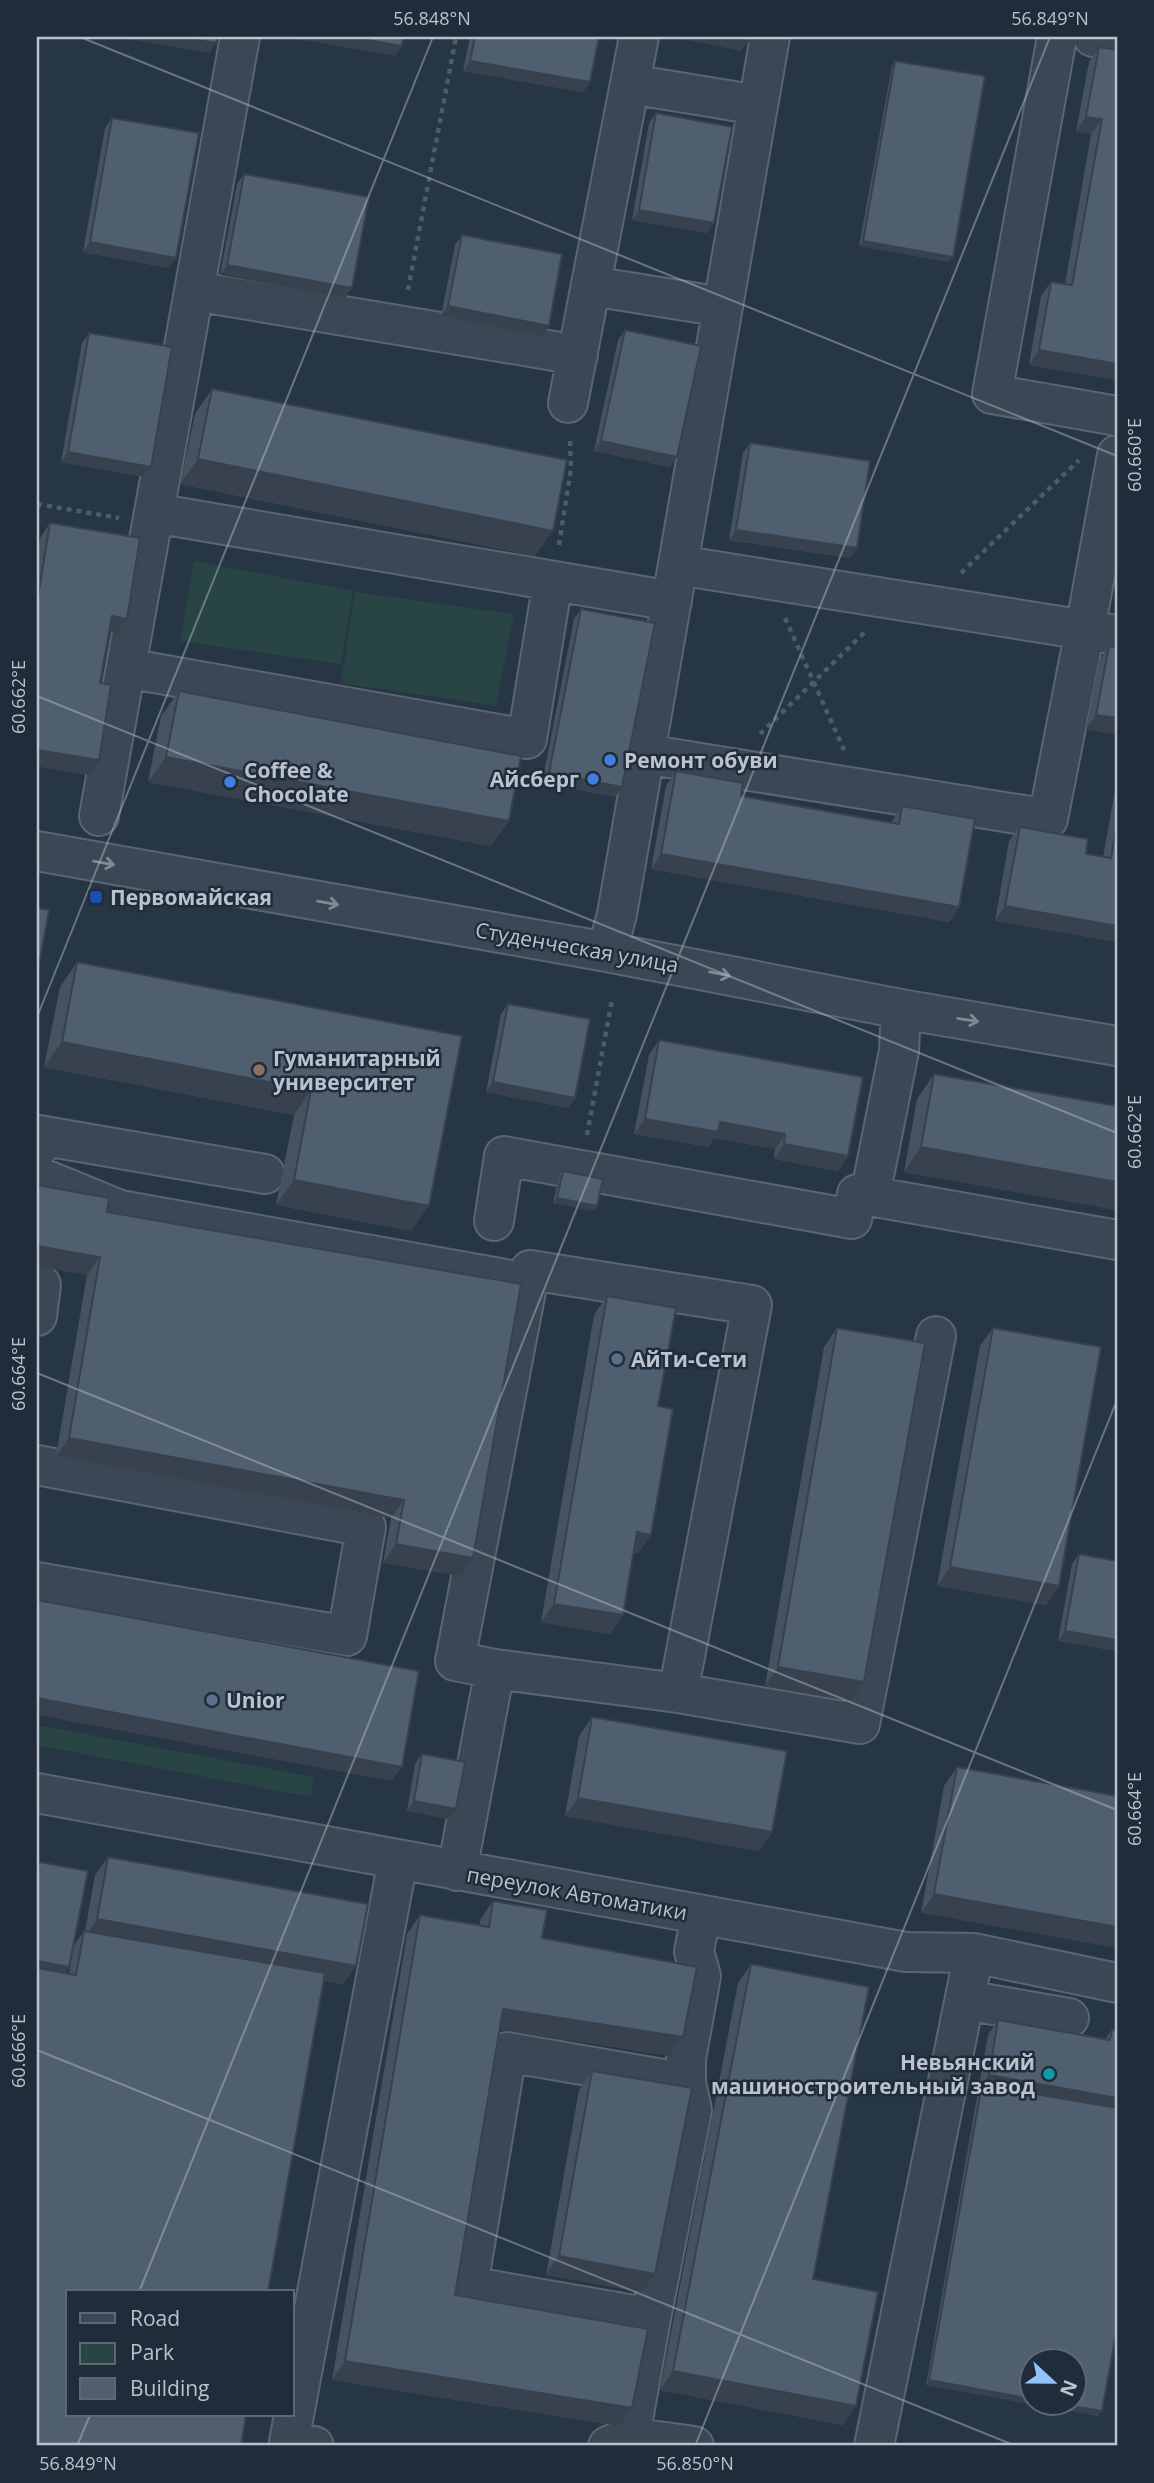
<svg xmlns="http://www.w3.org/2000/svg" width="1154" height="2483" viewBox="0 0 1154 2483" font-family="'Open Sans',sans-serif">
<rect width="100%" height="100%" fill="#273644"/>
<path fill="#294445" d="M194 561 353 591 341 664 180 641Z
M355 592 514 614 496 706 341 683Z
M37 1725 314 1777 311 1797 37 1745Z"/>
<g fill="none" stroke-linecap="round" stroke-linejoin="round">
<defs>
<path id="minor" d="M1057 37 992 394 1117 416
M1093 37 1117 41
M630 84 758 105
M591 286 723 307
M194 291 578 355
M568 403 639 37
M154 513 672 601
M678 565 1085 630 1117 455
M126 668 527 739 553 581
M645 754 1048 819 1085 630 1117 635
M99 816 240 37
M37 851 607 952 901 1009 1117 1046
M607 952 617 914 770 37
M901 1009 899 1051 870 1196 1117 1240
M37 1149 39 1135 265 1174
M37 1176 120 1210 505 1279
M494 1221 504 1156 852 1219 857 1194 870 1196
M37 1284 41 1285 37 1316
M37 1465 366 1527 347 1636 37 1582
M495 1669 678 1693 860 1724 936 1336
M37 1793 906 1952 974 1953 1117 1983
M457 1871 495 1669 455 1661 530 1270 752 1305 678 1693
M965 2000 1069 2018
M651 2318 468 2286 507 2052 686 2083
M630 2437 651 2318 692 2110 686 2083V2059L701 1976 694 1951 701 1916
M314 2446 289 2442 398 1860
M608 2446 630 2437 694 2446
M874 2446 974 1953"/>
</defs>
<use href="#minor" stroke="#5a6571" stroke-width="42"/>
<path stroke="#476161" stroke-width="4.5" stroke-dasharray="5 5" stroke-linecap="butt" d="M408 290 456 37
M37 504 119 518
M559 545 571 469 570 439
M961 573 1079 460
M785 618 844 750
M760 734 866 631
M587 1135 612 1000"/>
<use href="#minor" stroke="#3b4754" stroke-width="38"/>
</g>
<path fill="#45525f" d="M470 37H599L590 82 583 92 463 71Z
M1099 47 1117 50V380L1029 365 1041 296 1051 282 1065 284 1091 134 1076 131 1089 62Z
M895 61 949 262 859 246 892 66Z
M656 113 707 233 632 220 649 123Z
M112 118 169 268 83 252 105 128Z
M244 174 345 298 220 275 237 184Z
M462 235 542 336 441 316 455 245Z
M625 330 670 467 594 451 618 340Z
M89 333 151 467 144 477 61 462 82 343Z
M212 389 535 556 180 484 195 414Z
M750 443 857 548 850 558 729 540 743 453Z
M50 523 127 619 116 633 109 632 100 683 89 775 37 766V557L40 538Z
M581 609 622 787 615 797 542 783 574 619Z
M1109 646 1117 648V735L1086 729 1099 661Z
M179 691 509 821 491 846 148 782 161 716Z
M676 771 741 796 891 823 902 806 959 907 949 922 651 869 666 786Z
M1117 779V942L995 921 1009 841 1020 827 1086 854 1103 857Z
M77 962 462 1036 411 1231 276 1205 294 1115 44 1067 60 987Z
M508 1004 575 1098 568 1108 486 1092 501 1014Z
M659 1040 848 1156 838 1171 774 1159 775 1149 714 1138 708 1147 634 1134 649 1055Z
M934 1074 1117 1106V1210L904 1172 917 1099Z
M563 1171 597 1206 594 1211 553 1203 559 1176Z
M107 1212 521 1284 460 1576 383 1563 391 1518 56 1456 87 1275Z
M607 1296 658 1406 651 1535 638 1553H633L610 1634 541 1622 594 1315Z
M837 1328 864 1682 851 1701 765 1686 824 1347Z
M993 1328 1059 1586 1046 1605 937 1586 980 1346Z
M1079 1554 1117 1561V1651L1058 1641 1072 1564Z
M592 1717 772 1832 759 1851 565 1816 579 1736Z
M422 1754 449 1819 407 1811 415 1764Z
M957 1767 1117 1796 921 1913 944 1786Z
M108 1857 356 1966 343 1984 324 1981 37 2446V1865L39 1862 65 1973H69L74 1945 84 1931H85L95 1875Z
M493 1901 542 1938 669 2056 500 2029 455 2295 619 2426 332 2380 407 1934 420 1915 480 1925V1920Z
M751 1964 813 2279 843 2425 660 2390 738 1983Z
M998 2020 1105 2039 1112 2030 1098 2416 926 2385 988 2035Z
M592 2071 655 2274 642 2292 546 2275 579 2090Z"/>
<path fill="#38424e" d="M131 37H179L216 43 209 53 130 39Z
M287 37H350L402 46 395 56Z
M673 37H729L749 41 741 51Z
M470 61 590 82 583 92 463 71Z
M1086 117 1102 119 1091 134 1076 131Z
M639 210 714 223 707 233 632 220Z
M863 241 953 257 949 262 859 246Z
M90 242 176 258 169 268 83 252Z
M227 265 352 288 345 298 220 275Z
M448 306 549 326 542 336 441 316Z
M1039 350 1117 364V380L1029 365Z
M601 441 677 457 670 467 594 451Z
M68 452 151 467 144 477 61 462Z
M198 459 553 531 535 556 180 484Z
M736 530 857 548 850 558 729 540Z
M112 616 127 619 116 633 101 630Z
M1096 715 1117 718V735L1086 729Z
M37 750 99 760 89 775 37 766Z
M166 757 509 821 491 846 148 782Z
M549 773 622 787 615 797 542 783Z
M661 854 959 907 949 922 651 869Z
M1005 906 1117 926V942L995 921Z
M62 1042 311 1090 294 1115 44 1067Z
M493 1082 575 1098 568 1108 486 1092Z
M645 1119 720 1122 785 1134 775 1149 714 1138 708 1147 634 1134Z
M784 1144 848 1156 838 1171 774 1159Z
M921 1147 1117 1182V1210L904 1172Z
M294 1180 429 1206 411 1231 276 1205Z
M557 1198 597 1206 594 1211 553 1203Z
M37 1246 100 1257 87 1275 37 1267Z
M69 1438 404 1500 391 1518 56 1456Z
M637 1532 651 1535 638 1553 624 1551Z
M396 1544 473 1558 460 1576 383 1563Z
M950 1567 1059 1586 1046 1605 937 1586Z
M554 1604 623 1615 610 1634 541 1622Z
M1065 1631 1117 1640V1651L1058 1641Z
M778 1667 864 1682 851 1701 765 1686Z
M37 1698 402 1767 391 1781 37 1715Z
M578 1798 772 1832 759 1851 565 1816Z
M414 1801 456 1809 449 1819 407 1811Z
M934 1894 1117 1927V1948L921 1913Z
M97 1919 356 1966 343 1984 84 1938Z
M37 1961 69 1967 62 1977 37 1972Z
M503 2009 683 2037 669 2056 490 2027Z
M989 2075 1117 2098V2114L982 2085Z
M559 2256 655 2274 642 2292 546 2275Z
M345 2361 632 2408 619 2426 332 2380Z
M673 2371 856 2406 843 2425 660 2390Z
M929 2380 1032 2399V2403H1053L1102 2411 1098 2416 926 2385Z"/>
<path fill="#505f6f" stroke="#38424e" stroke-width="2" d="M179 37H217L216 43Z
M350 37H403L402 46Z
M475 37H599L590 82 470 61Z
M729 37H749V41Z
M1099 47 1117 50V364L1039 350 1051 282 1072 285 1102 119 1086 117Z
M895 61 985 76 953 257 863 241Z
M656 113 732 127 714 223 639 210Z
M112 118 199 133 176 258 90 242Z
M244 174 369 197 352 288 227 265Z
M462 235 562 254 549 326 448 306Z
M625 330 701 346 677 457 601 441Z
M89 333 172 347 151 467 68 452Z
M212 389 567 460 553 531 198 459Z
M750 443 870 461 857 548 736 530Z
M50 523 140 538 127 619 112 616 100 683 111 685 99 760 37 750V603Z
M581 609 655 623 622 787 549 773Z
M1109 646 1117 648V718L1096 715Z
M179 691 521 756 509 821 166 757Z
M676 771 743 783 741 796 899 824 902 806 975 819 959 907 661 854Z
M1117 822V926L1005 906 1020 827 1088 839 1086 854 1111 858Z
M37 908 49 910 37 976Z
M77 962 462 1036 429 1206 294 1180 311 1090 62 1042Z
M508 1004 590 1019 575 1098 493 1082Z
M659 1040 863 1077 848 1156 784 1144 785 1134 720 1122 718 1132 645 1119Z
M934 1074 1117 1106V1182L921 1147Z
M563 1171 603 1179 597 1206 557 1198Z
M37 1185 109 1198 107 1212 521 1284 473 1558 396 1544 404 1500 69 1438 100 1257 37 1246Z
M607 1296 676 1308 658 1406 673 1409 651 1535 637 1532 623 1615 554 1604Z
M837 1328 925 1343 864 1682 778 1667Z
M993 1328 1101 1347 1059 1586 950 1567Z
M1079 1554 1117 1561V1640L1065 1631Z
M37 1600 419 1671 402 1767 37 1698Z
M592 1717 787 1751 772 1832 578 1798Z
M422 1754 465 1762 456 1809 414 1801Z
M957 1767 1117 1796V1927L934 1894Z
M108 1857 368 1904 356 1966 97 1919Z
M39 1862 88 1871 69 1967 37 1961V1875Z
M493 1901 547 1910 542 1938 697 1967 683 2037 503 2009 455 2295 648 2329 632 2408 345 2361 420 1915 489 1927Z
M84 1931 325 1973 268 2292H68V2415H246L241 2446H37V1968L76 1975Z
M751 1964 869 1987 813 2279 878 2292 856 2406 673 2371Z
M998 2020 1110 2040 1112 2030H1117V2098L989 2075Z
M592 2071 692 2088 655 2274 559 2256Z
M982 2085 1117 2108V2328L1102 2411 1053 2403H1074V2361H1032V2399L929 2380Z"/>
<defs><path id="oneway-shaft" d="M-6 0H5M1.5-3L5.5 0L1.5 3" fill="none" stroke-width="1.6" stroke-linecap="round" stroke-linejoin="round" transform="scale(1.75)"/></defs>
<g stroke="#808b97">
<use href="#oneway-shaft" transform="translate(104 863) rotate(10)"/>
<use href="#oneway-shaft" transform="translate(328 903) rotate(10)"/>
<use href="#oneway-shaft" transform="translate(720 974) rotate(11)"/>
<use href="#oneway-shaft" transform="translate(968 1020) rotate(9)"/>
</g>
<path fill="none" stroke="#b9c2cd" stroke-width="2" stroke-opacity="0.45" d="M80 37 1117 456M37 696 1117 1133M37 1017 433 37M37 1373 1117 1810M37 2050 1016 2446M139 2292 1050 37M77 2446 90 2415M695 2446 1117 1400"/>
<g fill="#3f7fe0" stroke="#202c39" stroke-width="2.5">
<circle cx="610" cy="760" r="7"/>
<circle cx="593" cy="779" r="7"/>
<circle cx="230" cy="782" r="7"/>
</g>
<rect fill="#1a4fb4" stroke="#202c39" stroke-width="2.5" x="89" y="890" width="14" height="14" rx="3.5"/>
<circle fill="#8d6e63" stroke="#202c39" stroke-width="2.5" cx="259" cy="1070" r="7"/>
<g fill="#5c6f8a" stroke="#202c39" stroke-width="2.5">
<circle cx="617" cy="1359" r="7"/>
<circle cx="212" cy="1700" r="7"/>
</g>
<circle fill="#0f9aa8" stroke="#202c39" stroke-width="2.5" cx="1049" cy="2074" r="7"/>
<g text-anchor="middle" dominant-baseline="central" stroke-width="5" stroke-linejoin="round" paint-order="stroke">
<g font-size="21" font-weight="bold" fill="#b9c2cd" stroke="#202c39" text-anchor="start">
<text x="624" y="760">Ремонт обуви</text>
<text x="244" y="770">Coffee &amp;<tspan x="244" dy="24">Chocolate</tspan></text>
<text x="579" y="779" text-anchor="end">Айсберг</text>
<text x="110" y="897">Первомайская</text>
<text x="273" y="1058">Гуманитарный<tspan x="273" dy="24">университет</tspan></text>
<text x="631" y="1359">АйТи-Сети</text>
<text x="226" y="1700">Unior</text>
<text x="1035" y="2062" text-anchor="end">Невьянский<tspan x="1035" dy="24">машиностроительный завод</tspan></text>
</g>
<g font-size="21" fill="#b9c2cd" stroke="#202c39">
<text transform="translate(577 947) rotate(10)">Студенческая улица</text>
<text transform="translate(577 1893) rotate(10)">переулок Автоматики</text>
</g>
</g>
<rect width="1154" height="2483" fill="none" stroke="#202c39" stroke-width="77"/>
<rect x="66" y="2290" width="228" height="126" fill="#202c39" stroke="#5d6874" stroke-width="2"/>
<rect x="80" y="2313" width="35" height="10" fill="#3b4754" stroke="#5d6874" stroke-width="2"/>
<text x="130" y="2326" font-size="21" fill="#b9c2cd">Road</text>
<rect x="80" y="2343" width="35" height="21" fill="#294445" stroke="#5d6874" stroke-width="2"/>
<text x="130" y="2360" font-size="21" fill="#b9c2cd">Park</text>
<rect x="80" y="2378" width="35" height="21" fill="#505f6f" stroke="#5d6874" stroke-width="2"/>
<text x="130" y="2396" font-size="21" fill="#b9c2cd">Building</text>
<g transform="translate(1053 2382) rotate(112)"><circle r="33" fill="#202c39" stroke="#5d6874" stroke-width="2"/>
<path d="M0-5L12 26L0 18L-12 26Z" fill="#91c2fa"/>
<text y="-10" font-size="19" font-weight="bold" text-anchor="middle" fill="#b9c2cd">N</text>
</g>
<rect x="38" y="38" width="1078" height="2406" fill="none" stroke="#b9c2cd" stroke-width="2.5"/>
<g font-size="18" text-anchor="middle" fill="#b9c2cd">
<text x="432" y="25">56.848°N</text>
<text x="1050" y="25">56.849°N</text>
<text transform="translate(1135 455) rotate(-90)" y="6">60.660°E</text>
<text transform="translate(19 697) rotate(-90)" y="6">60.662°E</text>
<text transform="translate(1135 1132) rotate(-90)" y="6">60.662°E</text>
<text transform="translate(19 1374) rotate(-90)" y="6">60.664°E</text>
<text transform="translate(1135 1809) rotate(-90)" y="6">60.664°E</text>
<text transform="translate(19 2051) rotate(-90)" y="6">60.666°E</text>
<text x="78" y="2470">56.849°N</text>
<text x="695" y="2470">56.850°N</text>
</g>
</svg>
